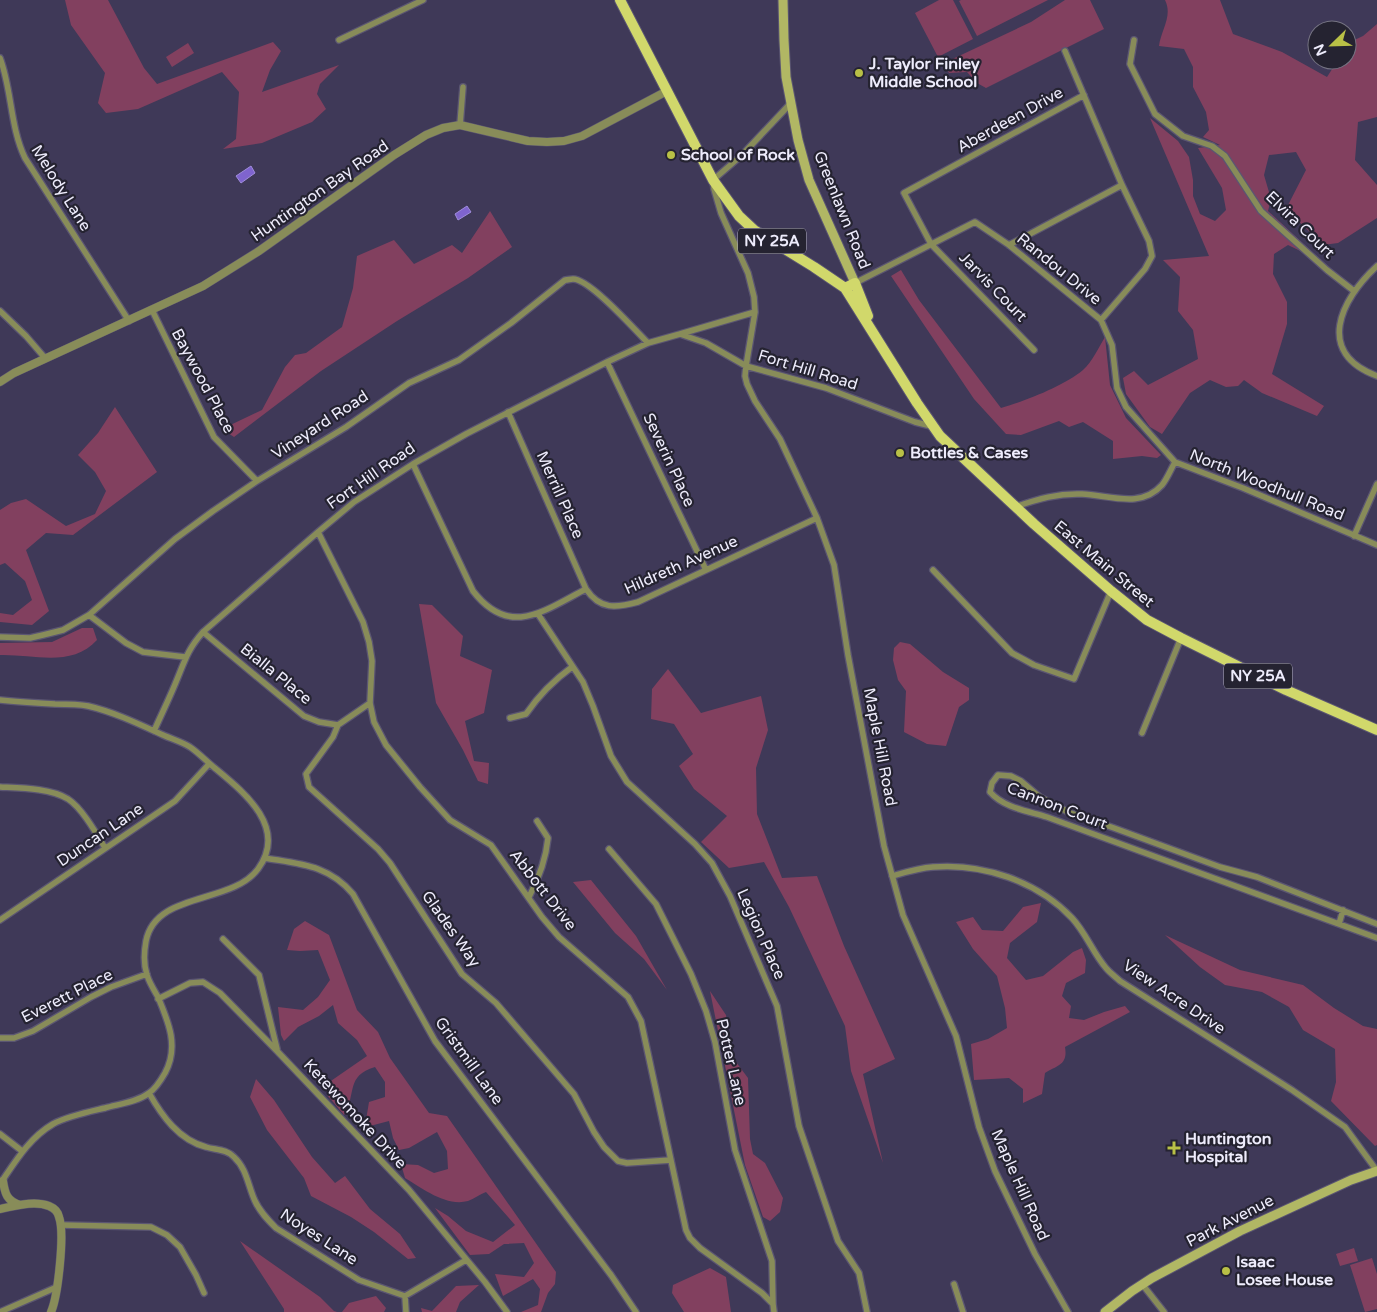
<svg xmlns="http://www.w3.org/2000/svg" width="1377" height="1312" viewBox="0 0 1377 1312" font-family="'Varela Round',sans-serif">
<rect width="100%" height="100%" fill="#3f3958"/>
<path fill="#82405f" d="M65 0H108L144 68 157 84 273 42 281 51 270 70 262 92 339 65 320 84 317 94 326 109 312 122 262 143 223 149 236 139 239 92 222 72 138 109 106 113 98 103 105 73 71 25Z
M939 0H953L973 39 938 57 915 13Z
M961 0H1048L977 36 959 1Z
M1065 0H1090L1104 29 986 88 977 83 967 72 949 73 944 63 1031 22Z
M1165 0H1220L1233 34 1282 52 1327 77 1338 60H1347L1348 43 1363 36 1377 24V117L1358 122 1355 160 1377 185V218L1338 243 1323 245 1286 209 1306 170 1296 152 1269 155 1264 175 1271 199 1268 211 1323 262 1288 245 1274 254 1273 274 1287 302V324L1272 374 1324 406 1317 416 1262 393 1244 380 1238 386 1226 387 1210 380 1190 393 1162 434 1150 427 1126 394 1123 378 1134 371 1148 385 1198 359 1193 330 1178 311 1180 277 1163 260 1209 256 1150 118 1178 141 1189 157 1193 180V196L1200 214 1215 221 1226 210 1222 188 1198 148 1220 145 1203 137 1209 130 1206 112 1193 87V67L1184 49 1159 46C1161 30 1173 16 1165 0Z
M188 43 194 53 172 67 166 57Z
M490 211 512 247 468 278 397 321 321 371 234 437 222 429 262 410 285 367 295 355 306 353 342 327 353 288 357 256 394 240 414 264 452 245 462 253Z
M901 270 919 300 1001 408C1025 401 1064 386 1083 370 1092 362 1099 347 1105 337L1110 385 1126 418 1161 455 1157 458 1142 456 1113 459V441L1083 422 1069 427 1059 421 1021 435 1006 434 974 399 891 276Z
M115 407 157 472 73 535 46 533 26 550 49 611 32 625 0 622V613L13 615 32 600 25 581 5 563 0 565V510L11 503 26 499 66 526 95 514 106 491 95 472 78 455 98 433Z
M419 604 432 605 463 636 460 656 492 670 484 713 465 721 474 761 489 763 488 784 478 781 463 750 436 703Z
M82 628H93L97 640C72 668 33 654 0 655V643L52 642Z
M900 642 910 644 943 672 969 688V700L959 707 946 746 927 744 904 732 906 691 898 680 893 660 894 648Z
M668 669 701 713 761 696 768 730 756 768 757 814 782 878 817 876 844 946 895 1059 863 1074 883 1163 851 1071 845 1026 789 907 764 862 729 868 701 842 727 816 694 789 679 766 693 754 674 724 651 719 652 689Z
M591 880 636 936 667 990 644 959 615 933 573 882Z
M1041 903 1037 922 1010 943 1007 958 1026 980 1043 976 1073 952 1082 948 1086 960 1085 973 1066 983 1062 996 1071 1006 1069 1018 1084 1020 1104 1012 1125 1006 1130 1012 1065 1047C1068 1065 1058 1065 1045 1073L1042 1094 1023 1103V1089L1009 1078 974 1080 971 1044 988 1039 1007 1028 1005 1008 997 976 973 949 956 922 973 917 982 930 1003 931 1023 907Z
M305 921 329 935 357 1010 378 1032 390 1058 429 1113 447 1116 556 1272 555 1284 548 1293 541 1312H521L538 1305 540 1289 533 1279 503 1296 495 1274 524 1277 534 1263 524 1243 504 1244 489 1254 470 1255 435 1208 448 1216 466 1231 493 1242 515 1225 486 1192C480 1194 474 1199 468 1201 446 1207 422 1188 405 1178L401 1164 418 1165 434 1173 448 1169 447 1151 437 1132 409 1148 399 1150 393 1138 389 1121 370 1126 366 1120 369 1102 385 1097V1082L375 1067C345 1076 357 1094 344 1115L328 1096 325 1085 367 1056 357 1040 338 1023 333 1005 319 1016 298 1027 284 1041 281 1035 278 1007 303 1010 318 997 330 980 318 950 300 951 287 950 294 929Z
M1165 935 1240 970 1303 985 1334 1008 1363 1026 1377 1029V1145L1375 1146 1331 1101 1336 1082 1335 1049 1303 1030 1289 1007 1262 992 1225 985 1200 967Z
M710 991 726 1015 733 1058 748 1078 750 1139 753 1154 765 1163 783 1198 780 1212 770 1221 763 1217 745 1165Z
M256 1079 274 1100 312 1157 335 1183 345 1176 370 1209 400 1234 416 1258 408 1259 374 1232 351 1217 311 1196 304 1178 267 1130 250 1097Z
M240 1241 320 1297 334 1311 337 1312H284V1309Z
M1354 1248 1358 1261 1340 1266 1336 1254Z
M1372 1258 1377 1274V1309L1365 1312 1350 1265Z
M710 1268 726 1277 731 1312H684L672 1293 673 1285Z
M479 1285 460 1302 456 1312H422L421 1308 432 1311 456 1286Z
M376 1296 386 1308 384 1312H342L349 1303Z"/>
<path fill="#7f64ce" stroke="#a08ddc" d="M251 166 255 173 241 183 236 176Z
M467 206 471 212 458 220 455 214Z"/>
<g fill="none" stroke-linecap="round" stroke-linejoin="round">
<defs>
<path id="minor" d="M339 40 423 0
M1134 40 1130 64 1155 114 1183 136 1212 146 1225 156 1261 211 1327 270 1354 291
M1065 51 1122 185 1149 241 1152 256 1145 269 1101 320
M0 58C12 90 10 127 25 158L129 321
M790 104 742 155 713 180 714 189 721 213 748 273 754 297 755 312 746 366 745 376 747 384 755 401 780 439 817 518 834 565 848 655 884 846 903 915 956 1036 979 1127 995 1171 1035 1254 1068 1312
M460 125 463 87
M1009 245 1122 185
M1377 266C1340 300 1315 353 1377 376
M855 283 975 222 1009 245 1101 320 1112 345 1117 388 1126 407 1175 462 1243 488 1377 545
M152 310 214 437 257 481
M0 311 26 336 45 358
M680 334 755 312
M1034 350 931 244 904 193 1084 95
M607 362 706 570
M508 412 586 589C600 610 616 608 638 602L817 518
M413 464 473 591C510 639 545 610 586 589
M1015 507C1038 499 1058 493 1082 494 1109 495 1141 509 1162 485 1167 479 1171 469 1175 462
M318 532 363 622 369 642 372 661 370 703 374 722 386 745 420 787 450 820 491 845 542 917 559 937 628 997 641 1021 686 1230 690 1238 700 1248 762 1293 773 1304 774 1312
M1354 536 1377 484
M933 570 1012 653 1034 665 1074 679 1111 591
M538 614 583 682 593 706 611 756 627 782 695 844 712 863 730 896 777 1006 799 1126 838 1241 859 1273 867 1312
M89 615 126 643 143 652 185 657
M203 632 304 716 319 722 338 725
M0 637 30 638 43 635 63 630 89 615 175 539 213 511 257 481 346 427 409 383 459 360 511 323 565 280C568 280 570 279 573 279 590 279 635 330 648 343
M0 700C18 702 36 703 55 704 66 704 78 704 88 706 114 712 139 724 163 735 172 739 182 742 190 747 199 753 207 762 216 769 245 793 288 828 258 869 231 905 156 891 146 941 144 952 143 963 147 975 149 982 154 990 158 997 169 1023 179 1047 165 1073 161 1080 155 1089 149 1093 137 1102 119 1104 105 1108 88 1112 68 1116 53 1124 29 1138 15 1162 0 1184
M370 703 338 725 333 737 306 774 309 787 378 849 390 863 462 974 496 1003 574 1094 594 1132 604 1147 618 1161 627 1163 671 1160
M510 718 526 714C539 695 554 680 572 667
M154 731C162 713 171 695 178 677 186 657 189 648 203 632L318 532 354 502 413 464 466 434 607 362 648 343 680 334 706 343 746 366 826 388 915 422 931 426
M1142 733 1181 638
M0 787C20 788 50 788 68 799 82 808 96 833 105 848
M609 849 656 904 691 974 706 1011 715 1042 735 1150 772 1261 773 1304
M265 858C300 864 329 865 353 894L435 1041 611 1275 636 1312
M892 876C906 872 919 868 933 867 983 863 1037 881 1072 918 1086 933 1093 953 1106 968 1110 973 1116 977 1120 981L1292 1090 1345 1127 1377 1171
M529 897C539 878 546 859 548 838L537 821
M0 920 175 801 209 764
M1339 924 1343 910
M1377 924 1257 877 1220 867 1114 828 1068 812 1040 797 1021 781 1011 776 998 775 992 783 990 792C1004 808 1028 811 1047 817L1377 938
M223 939 259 975 277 1049
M158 999 190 983 203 982 220 993 277 1051 409 1190 485 1282 507 1312
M0 1038H14L33 1031 91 997 111 987 147 974
M149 1093C162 1116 179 1140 206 1147 215 1150 227 1149 234 1157 247 1169 248 1186 255 1201 260 1212 268 1220 276 1228L359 1280 405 1296 466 1260
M0 1134 22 1151
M61 1225 151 1227 167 1235 180 1247 196 1275 204 1293
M954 1284 963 1312
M1142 1284 1164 1312
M405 1296 406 1312
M0 1312 57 1287"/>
<path id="tertiary" d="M0 382 14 373 203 286 259 251 394 155 426 135 443 128 460 125 528 141 547 142 564 141 582 136 667 91
M3 1181C5 1194 7 1201 20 1205
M0 1209C15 1206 34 1200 49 1206 54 1208 58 1212 59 1217 65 1233 58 1296 51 1312"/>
<path id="secondary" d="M783 0 784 40 786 77 798 140 809 180 855 283
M1105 1312 1132 1291 1152 1278 1240 1231 1351 1180 1377 1171"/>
<path id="primary" d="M620 0 713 180 739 216 754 230 814 267 845 288 917 403 940 436 1034 524 1111 591 1147 620 1181 638 1286 690 1377 730
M845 288 855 283 868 316"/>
</defs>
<use href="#minor" stroke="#5b5672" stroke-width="8"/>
<use href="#tertiary" stroke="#5b5672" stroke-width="9"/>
<use href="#secondary" stroke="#5b5672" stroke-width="11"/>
<use href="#primary" stroke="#5b5672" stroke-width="12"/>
<use href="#minor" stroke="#888c59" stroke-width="5.5"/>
<use href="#tertiary" stroke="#888c59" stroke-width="8"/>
<use href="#secondary" stroke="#b1b764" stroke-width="9"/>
<use href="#primary" stroke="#d1d86b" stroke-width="10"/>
</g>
<g fill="#b9c046" stroke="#252331" stroke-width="2">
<circle cx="859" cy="73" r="5"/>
<circle cx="671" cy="155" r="5"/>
<circle cx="900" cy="453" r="5"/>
<path d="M1171.5 1140.5h5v5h5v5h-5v5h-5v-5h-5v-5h5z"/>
<circle cx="1226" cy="1271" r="5"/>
</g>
<g text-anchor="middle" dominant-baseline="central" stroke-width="4.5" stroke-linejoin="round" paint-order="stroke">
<g fill="#252331" stroke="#b2b0bf" stroke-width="1">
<rect x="738" y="228.5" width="68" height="25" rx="4"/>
<rect x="1224" y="663.5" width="68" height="25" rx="4"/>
</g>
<g font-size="15" font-weight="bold" fill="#eeecfc">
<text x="772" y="241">NY 25A</text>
<text x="1258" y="676">NY 25A</text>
</g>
<g font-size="16" font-weight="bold" fill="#eeecfc" stroke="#252331" text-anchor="start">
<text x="869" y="64">J. Taylor Finley<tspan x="869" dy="18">Middle School</tspan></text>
<text x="681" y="155">School of Rock</text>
<text x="910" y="453">Bottles &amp; Cases</text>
<text x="1185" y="1139">Huntington<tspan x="1185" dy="18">Hospital</tspan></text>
<text x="1236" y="1262">Isaac<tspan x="1236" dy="18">Losee House</tspan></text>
</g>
<g font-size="16" fill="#eeecfc" stroke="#252331">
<text transform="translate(1010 120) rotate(-29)">Aberdeen Drive</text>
<text transform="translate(61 188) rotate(58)">Melody Lane</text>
<text transform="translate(320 191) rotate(-35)">Huntington Bay Road</text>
<text transform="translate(842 210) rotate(68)">Greenlawn Road</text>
<text transform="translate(1300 225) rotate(44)">Elvira Court</text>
<text transform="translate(1059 269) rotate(39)">Randou Drive</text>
<text transform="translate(993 287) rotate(46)">Jarvis Court</text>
<text transform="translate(808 370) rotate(17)">Fort Hill Road</text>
<text transform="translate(203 381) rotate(62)">Baywood Place</text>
<text transform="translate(320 425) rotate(-33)">Vineyard Road</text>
<text transform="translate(669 460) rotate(65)">Severin Place</text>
<text transform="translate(371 476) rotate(-35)">Fort Hill Road</text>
<text transform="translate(1267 485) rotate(22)">North Woodhull Road</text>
<text transform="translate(560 495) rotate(66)">Merrill Place</text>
<text transform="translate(1104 564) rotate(40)">East Main Street</text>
<text transform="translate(681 565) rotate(-24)">Hildreth Avenue</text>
<text transform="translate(276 674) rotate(39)">Bialla Place</text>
<text transform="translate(880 747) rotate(79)">Maple Hill Road</text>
<text transform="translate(1057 806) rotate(21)">Cannon Court</text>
<text transform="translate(100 835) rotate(-34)">Duncan Lane</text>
<text transform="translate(543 890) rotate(52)">Abbott Drive</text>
<text transform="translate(451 929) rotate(55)">Glades Way</text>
<text transform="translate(761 934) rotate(66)">Legion Place</text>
<text transform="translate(67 996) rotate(-27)">Everett Place</text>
<text transform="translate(1174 997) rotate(34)">View Acre Drive</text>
<text transform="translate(469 1061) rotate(54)">Gristmill Lane</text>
<text transform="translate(731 1062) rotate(77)">Potter Lane</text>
<text transform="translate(355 1114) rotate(47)">Ketewomoke Drive</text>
<text transform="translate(1020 1185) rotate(66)">Maple Hill Road</text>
<text transform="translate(1230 1221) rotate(-27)">Park Avenue</text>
<text transform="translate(319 1237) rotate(33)">Noyes Lane</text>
</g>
</g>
<g transform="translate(1332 45) rotate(247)"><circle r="24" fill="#252331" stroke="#757382"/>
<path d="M0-4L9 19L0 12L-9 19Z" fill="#b9c046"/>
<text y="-8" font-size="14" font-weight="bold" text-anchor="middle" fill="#eeecfc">N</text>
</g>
</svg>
